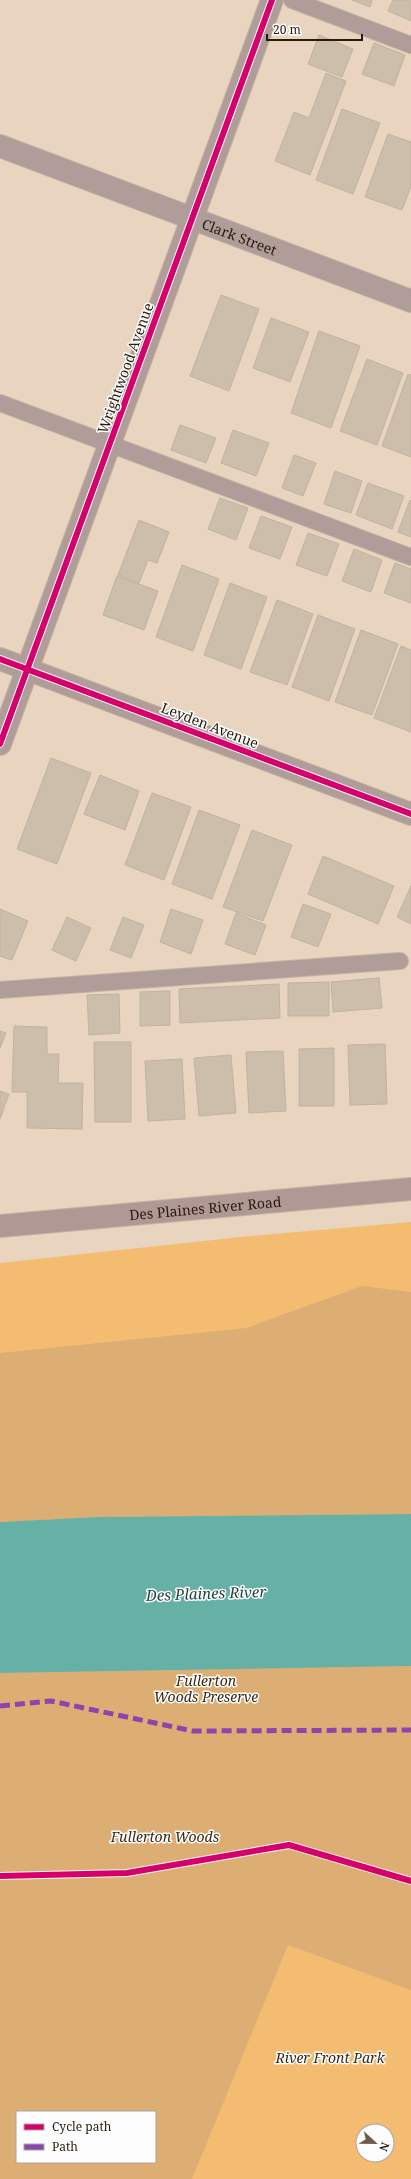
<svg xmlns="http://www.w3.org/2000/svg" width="411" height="2179" viewBox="0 0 411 2179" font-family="'Noto Serif',serif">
<rect width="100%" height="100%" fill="#e8d4bf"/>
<path fill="#f4bc71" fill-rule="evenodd" d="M411 1222V2179H0V1263L250 1236ZM17 2112H155V2162H17ZM363 2131H387V2155H363Z"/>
<path fill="#dcae73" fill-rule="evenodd" d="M362 1286 411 1292V1514L98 1517 0 1522V1353L246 1328Z
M411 1666V1990L288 1945 192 2179H0V1673ZM17 2112H155V2162H17Z"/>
<path fill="#67b0a5" d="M411 1514V1666L0 1673V1522L98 1517Z"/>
<path fill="#cdbeac" stroke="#c1b2a1" d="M352 0H372L370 7Z
M393 0H411V21L388 11Z
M319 35 353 49 342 77 308 64Z
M374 43 405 55 394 86 362 74Z
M326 73 346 81 310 175 275 161 294 112 309 118Z
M342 109 380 123 353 194 316 180Z
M388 134 411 142V186L402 210 365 197Z
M221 295 259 309 229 391 190 376Z
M271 318 309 332 290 382 253 368Z
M319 331 360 346 331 428 291 413Z
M367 359 403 373 377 445 340 431Z
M408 374 411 375V457L382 446Z
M180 425 216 438 206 463 171 450Z
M233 430 269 443 256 476 221 463Z
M294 455 316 463 303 496 282 488Z
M335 471 362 481 351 513 324 504Z
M368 483 404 496 392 529 356 515Z
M220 498 248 508 236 540 208 529Z
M410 500 411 501V537L398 532Z
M261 516 292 527 280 559 249 548Z
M139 520 169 532 157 563 148 560 139 583 118 575Z
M308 533 339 544 327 576 296 565Z
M354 549 382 560 371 592 342 581Z
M395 563 411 569V603L384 593Z
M182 565 219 579 193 651 156 637Z
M117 576 158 591 144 630 103 615Z
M230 583 267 597 241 669 204 655Z
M277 600 313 614 287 685 250 672Z
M318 615 355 629 329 701 292 687Z
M361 630 398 644 372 715 335 702Z
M401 646 411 650V732L374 718Z
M51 758 91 773 57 864 17 849Z
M100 775 139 791 125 830 84 814Z
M152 793 191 807 164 880 125 865Z
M199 810 240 825 212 899 172 884Z
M252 830 292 845 263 921 223 907Z
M323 856 394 886 378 924 308 894Z
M411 886V924L397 917Z
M303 904 331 914 318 947 291 937Z
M0 909 28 921 12 960 0 956Z
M171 909 203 920 191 954 160 942Z
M236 913 266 925 255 955 225 944Z
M67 917 91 928 76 961 52 950Z
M123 917 144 925 131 958 110 950Z
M379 978 382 1008 333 1012 331 982Z
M329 982V1016H288V983Z
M279 984 280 1018 180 1023 179 989Z
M170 991V1025L140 1026V992Z
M119 994 120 1033 89 1035 87 995Z
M14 1026 47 1027V1054H59L58 1083H83L82 1129 27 1128V1092H12Z
M0 1031 6 1033 0 1048Z
M94 1042H131V1122H95Z
M385 1044 387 1104 350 1105 348 1045Z
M334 1048V1106H299V1049Z
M283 1051 286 1111 249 1113 246 1052Z
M231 1055 236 1113 199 1116 194 1058Z
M182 1059 185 1119 148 1121 145 1061Z
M0 1091 9 1094 0 1119Z"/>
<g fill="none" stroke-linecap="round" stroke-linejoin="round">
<defs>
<path id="service" d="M292 0 411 45
M0 403 411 557
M0 990 400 961"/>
<g id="minor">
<path id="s1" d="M0 146 411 301"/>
<path d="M0 659 411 814"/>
<path d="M0 744 272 0"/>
</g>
<g id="secondary">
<path id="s2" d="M0 1226 411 1189"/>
</g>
</defs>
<use href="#service" stroke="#c2b3a2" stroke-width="18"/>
<use href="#minor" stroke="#c2b3a2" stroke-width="24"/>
<use href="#secondary" stroke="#c2b3a2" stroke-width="24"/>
<use href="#service" stroke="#b09c98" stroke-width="16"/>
<use href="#minor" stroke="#b09c98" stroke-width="22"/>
<use href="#secondary" stroke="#b09894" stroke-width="22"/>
<path stroke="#8e44ad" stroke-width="5" stroke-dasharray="10 5" stroke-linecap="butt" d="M0 1706 51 1701 193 1731 411 1730"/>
<defs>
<path id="cycleway" d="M0 659 411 814
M0 744 272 0
M0 1876 127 1873 289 1845 411 1881"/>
</defs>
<use href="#cycleway" stroke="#fdfdfd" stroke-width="8"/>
<use href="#cycleway" stroke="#d6006c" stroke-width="6"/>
</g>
<g text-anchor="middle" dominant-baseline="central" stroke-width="3" stroke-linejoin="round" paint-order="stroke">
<g font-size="14" fill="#271b0c" stroke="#fdfdfd">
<text stroke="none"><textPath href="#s1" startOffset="256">Clark Street</textPath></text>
<text transform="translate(125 368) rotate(-70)">Wrightwood Avenue</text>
<text transform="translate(210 725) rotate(21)">Leyden Avenue</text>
<text stroke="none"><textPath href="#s2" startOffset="206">Des Plaines River Road</textPath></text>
</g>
<g font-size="14" font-style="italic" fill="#392916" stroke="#fdfdfd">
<text x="206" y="1680">Fullerton<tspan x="206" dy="16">Woods Preserve</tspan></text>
<text x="165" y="1836">Fullerton Woods</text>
<text x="330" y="2057">River Front Park</text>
</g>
<g font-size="15" font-style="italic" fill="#1e3e3c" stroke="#fdfdfd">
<text transform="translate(206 1593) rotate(-2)">Des Plaines River</text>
</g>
</g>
<rect x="16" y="2111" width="140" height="52" fill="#fdfdfd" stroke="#a7a39d"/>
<rect x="24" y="2124" width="20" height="6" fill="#d6006c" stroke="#a7a39d"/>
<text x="52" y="2131" font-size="12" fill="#271b0c">Cycle path</text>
<rect x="24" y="2144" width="20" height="6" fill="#8e44ad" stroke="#a7a39d"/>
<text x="52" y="2151" font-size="12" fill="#271b0c">Path</text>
<g transform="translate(375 2143) rotate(112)"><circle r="19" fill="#fdfdfd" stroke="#a7a39d"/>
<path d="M0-3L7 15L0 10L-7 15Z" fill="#6b5c4b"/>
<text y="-6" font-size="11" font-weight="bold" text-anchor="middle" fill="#271b0c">N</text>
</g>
<path d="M267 34v6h95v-6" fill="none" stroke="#271b0c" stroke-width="2"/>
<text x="273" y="34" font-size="12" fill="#271b0c" stroke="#fdfdfd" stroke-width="3" paint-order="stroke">20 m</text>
</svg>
